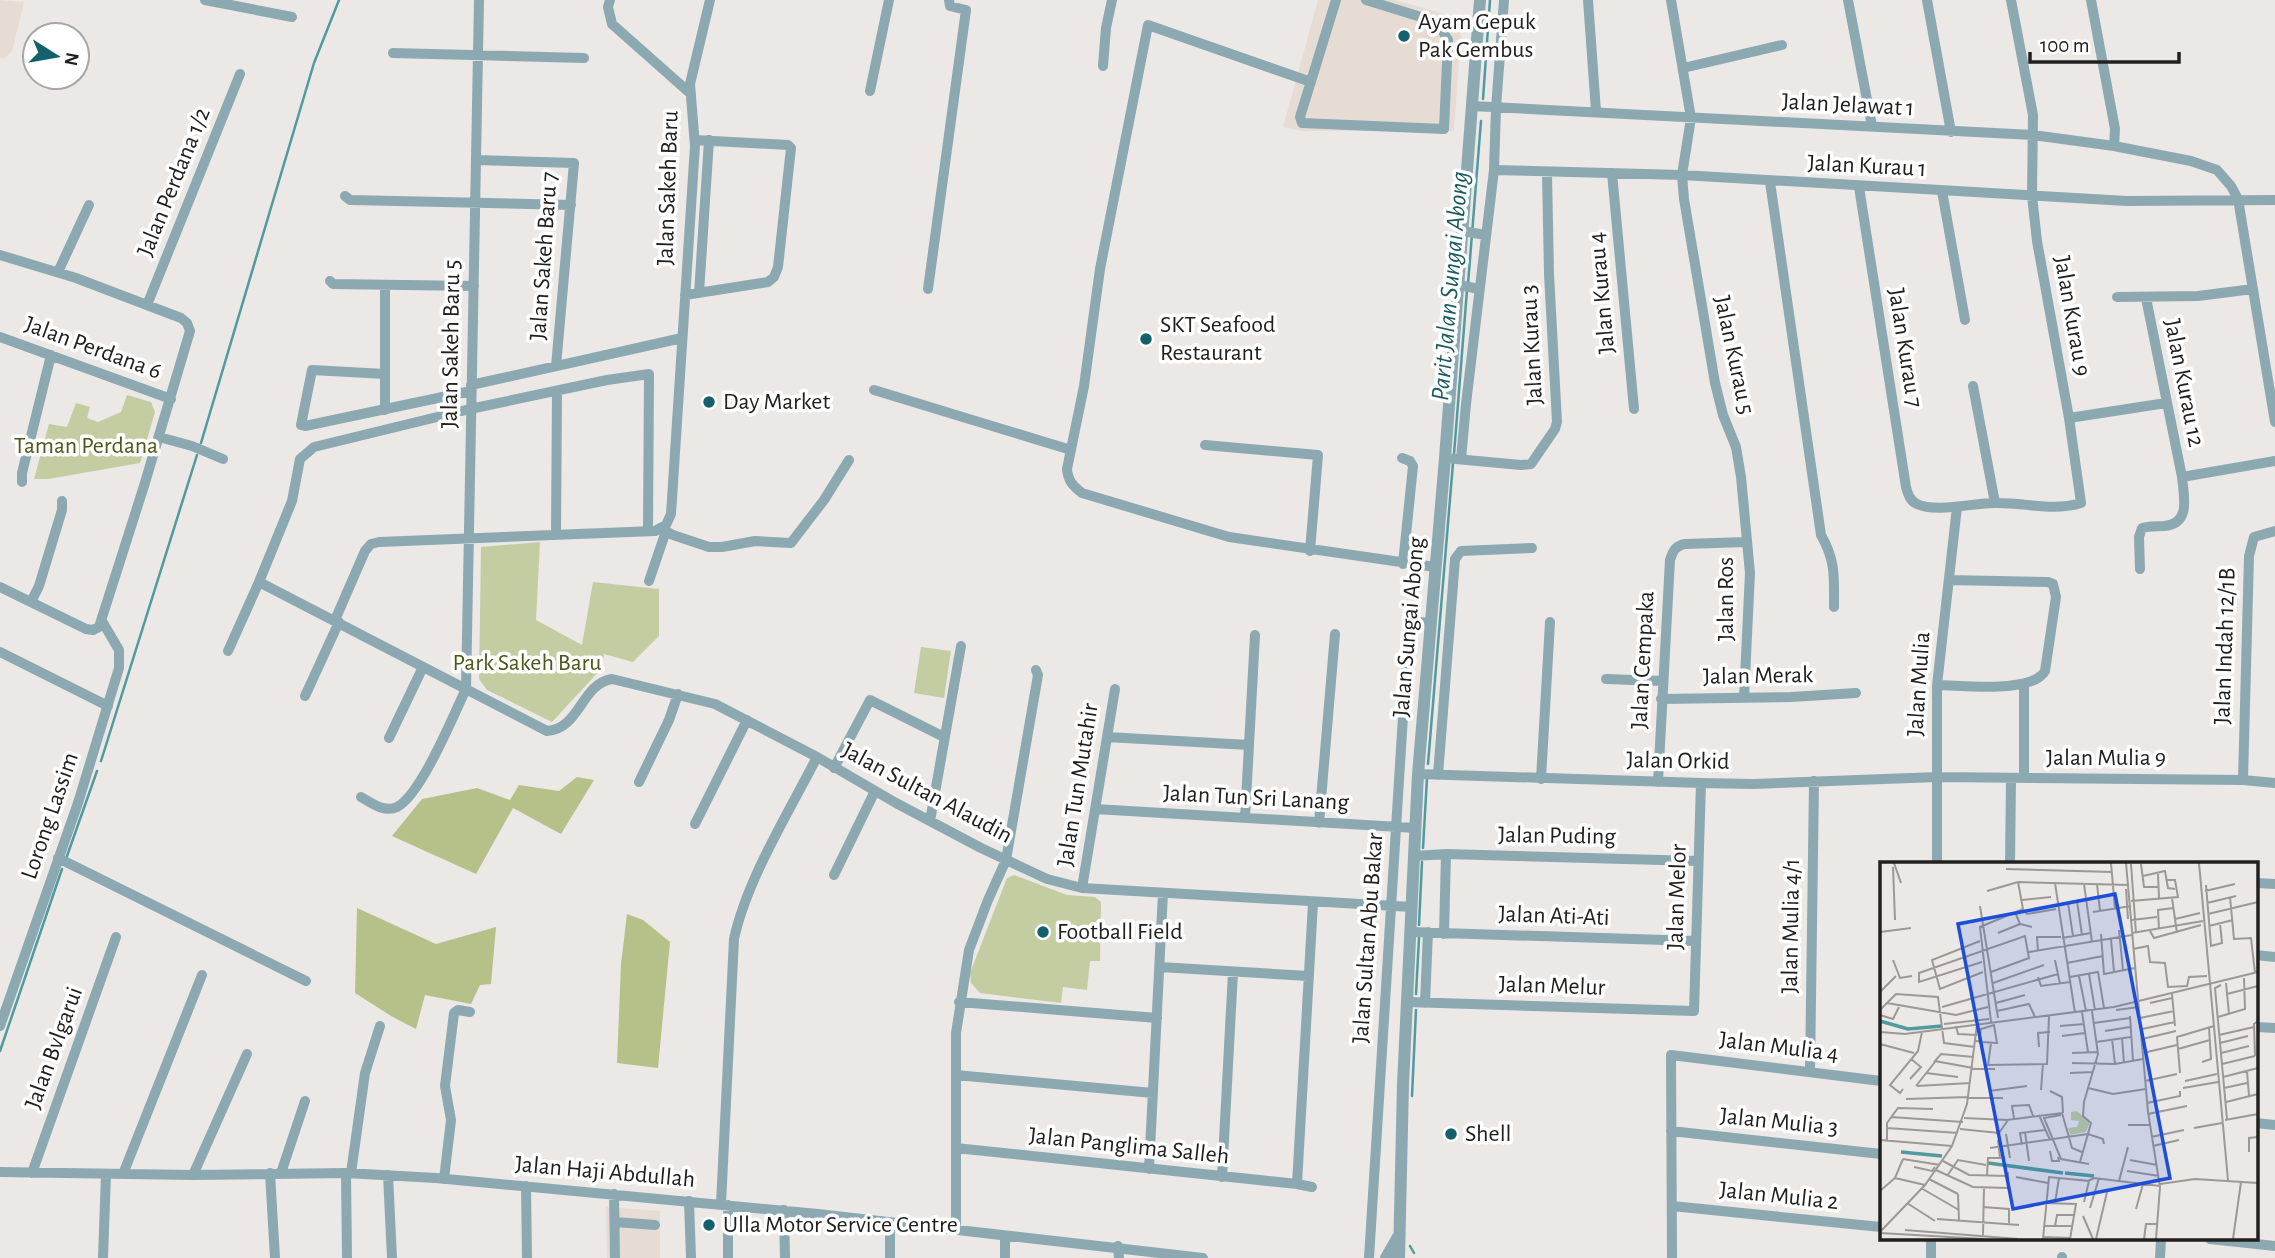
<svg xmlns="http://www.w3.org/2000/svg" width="2275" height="1258" viewBox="0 0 2275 1258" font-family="'Alegreya Sans',sans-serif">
<rect width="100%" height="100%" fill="#ece8e5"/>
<path fill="#e6dcd4" d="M0 0 24 2 12 51 4 59 0 58Z
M1318 0H1396L1451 16 1461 32 1454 131H1302L1283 127Z
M606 1207 660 1211V1258H607Z"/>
<path fill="#c4cda1" d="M127 395 151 402 155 412 140 463 48 479H34L49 424 67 427 76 403 90 407 87 418 98 422 121 412Z
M540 542 536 620 582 645 593 582 659 589V636L633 662 604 654 602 668 552 722 487 690 479 679 481 547Z
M921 647 951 651 944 698 914 693Z
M1014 875 1067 895 1095 897 1101 902 1100 961H1090L1087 990 1063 987 1061 1003 980 993 971 983 970 973 1007 878Z"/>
<path fill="#b6c18a" d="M577 777 594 780 561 834 513 808 476 874 392 836 422 799 477 788 510 800 519 785 559 791Z
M357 908 436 944 496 927 491 984 480 985 471 1004 425 995 416 1029 391 1016 355 993Z
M627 914 643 920 670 942 658 1068 617 1063 621 964Z"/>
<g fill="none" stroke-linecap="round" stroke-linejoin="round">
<path stroke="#509b9f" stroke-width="2.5" d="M1483 99 1490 0
M1468 284 1481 121
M201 443 314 63 339 0
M1454 454 1467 290
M101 761 197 455
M1428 764 1453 463
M1423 848 1427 778
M67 856 97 771
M1419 925 1422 862
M1416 994 1419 938
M0 1051 62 869
M1412 1096 1416 1010
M1410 1246 1414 1253"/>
<path stroke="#8ca9b1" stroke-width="10" d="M205 0 292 17
M610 0 608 7 612 24 691 94
M1336 0 1300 117 1302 123 1444 129 1448 40 1437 22 1366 0
M1588 0 1596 111
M1671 0 1691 118 1682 175 1684 199 1715 383 1723 415 1736 447 1741 477 1750 573 1744 698
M1848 0 1872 126
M1927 0 1951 132
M2091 0 2115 129 2114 146
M393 53 584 58
M1103 66 1106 28 1112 0
M1683 68 1782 45
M1311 82 1148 25 1100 269 1084 386 1067 469C1068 481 1073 486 1082 493L1229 537 1435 567
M870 91 889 0
M1472 106 2033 135 2114 146 2191 161 2217 170 2231 186 2238 199 2275 422
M476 160 574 163 556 366
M1494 170 1682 175 2127 201 2275 200
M1612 173 1634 409
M1770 182 1821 535C1836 561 1834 578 1834 607
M1859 187 1906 487C1908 494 1910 501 1917 504 1936 513 1973 503 1994 503 2024 502 2052 512 2081 503L2069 418 2037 241 2032 196 2033 115 2011 0
M1942 191 1965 320
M345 196 350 200 571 205
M1463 231 1485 235
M0 255 76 278 181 318 187 323 190 331 144 486 99 627 93 630 86 629 0 587
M58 272 89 205
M330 281 333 284 474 286
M1459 285 1479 289
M928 289 966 10 950 6 949 0
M699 293 709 140
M685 295 768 282 774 277 778 267 791 148 788 145 695 140
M2117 297 2198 296 2253 289
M147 305 240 74
M0 337 171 399
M385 374 312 370 301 425 305 426 471 391
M471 385 682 338
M1973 386 1995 503
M874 390 1071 450
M385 410V286
M2069 418 2166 403
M159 437 192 446 223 459
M1205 445 1318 455 1310 551
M1402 458 1410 461 1413 466 1403 564
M1445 458 1521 465 1531 464 1555 429 1557 422 1549 274 1547 173
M1461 459 1466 404 1494 170 1496 108 1504 0
M2182 477 2275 461
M22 482V473L51 355
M661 528 673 535 709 547H722L755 541 791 543 824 500 849 460
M556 533 557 391
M2140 569 2139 537 2142 528C2150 526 2156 526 2164 526 2191 524 2184 497 2182 477L2146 298
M649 581 666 531
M259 582 547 731C580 729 581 684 612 679L715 704 817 757 896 803 981 848 1047 879 1082 888 1412 907
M31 602 39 586 62 510V501
M335 620 365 551 371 544 379 542 655 531 666 525 671 514 695 146 690 84 710 0
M228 651 259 582 292 501 300 459 314 447 470 409 607 380 649 374 648 531
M0 652 108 706
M1606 679 1662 681
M1937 685C1962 685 2032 694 2045 671L2056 597 2053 584 2048 582 1949 580
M2024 685V778
M305 696 339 622
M1661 699 1791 697 1856 693
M1107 737 1249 745
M389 738 423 667
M834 768 870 700 944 737
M1418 774 1701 783 1754 784 1937 777 2243 780 2275 783
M1438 775 1455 559 1461 551 1532 548
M1541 779 1550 622
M2243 780 2249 556 2254 537 2275 531
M639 782 669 720 678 694
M1658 782 1670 560C1673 551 1675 546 1685 544L1746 542
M361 797C371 803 385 813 397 807 421 795 453 716 466 689L479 0
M1095 809 1416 828
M1245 818 1255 635
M930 821 961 646
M1319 823 1335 634
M695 824 747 720
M1414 856 1446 854 1698 861
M58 858 306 981
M1937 864V685L1957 507
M2010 864 2011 779
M834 875 875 791
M2256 883 2275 884
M1082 888 1115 689
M1411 932 1696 941
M1444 934 1446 854
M2256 955 2275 957
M1160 967 1308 976
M959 1002 1157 1018
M1408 1002 1694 1011 1701 783
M1425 1003 1428 932
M0 1026 78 803 119 668V650L102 621
M2256 1027 2275 1028
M1810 1072 1814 781
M956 1075 1153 1093
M2256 1123 2275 1125
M1671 1131 1881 1154
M956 1148 1297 1184 1312 1187
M1149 1169 1163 893
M0 1172 193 1175 346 1173 436 1178 818 1214 1203 1258
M32 1173 116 937
M270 1173 275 1258
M281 1173 305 1101
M346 1173 347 1258
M351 1173 365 1073 380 1026
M123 1174 202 975
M193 1175 247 1054
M388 1175 392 1258
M1222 1177 1233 972
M444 1179 451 1120 445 1086 454 1013 458 1010 470 1012
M1297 1184 1313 903
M526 1186 527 1258
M614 1194 615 1258
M689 1201 691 1258
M721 1204 734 939C747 879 789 812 817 757
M728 1205V1258
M1672 1206 1881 1227
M784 1210 785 1258
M615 1222 655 1225
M956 1230V1033L969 950 988 900 1006 860 1038 675 1036 670
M1005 1236V1258
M2210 1239 2275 1246
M1118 1246 1119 1258
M103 1258 106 1174
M890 1258V1222
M1369 1258 1409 621 1430 623
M1672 1258 1671 1055 1881 1081
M1931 1258V1239
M2062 1258V1257
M2160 1258 2161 1239"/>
<path stroke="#8ca9b1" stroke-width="12" d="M1386 1258 1398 1237
M1399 1258 1403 1084 1418 774 1445 458 1480 0"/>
</g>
<g fill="#15606d" stroke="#fff" stroke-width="2.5">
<circle cx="1404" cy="36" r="7"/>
<circle cx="1146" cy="339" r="7"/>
<circle cx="709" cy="402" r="7"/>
<circle cx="1043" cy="932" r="7"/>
<circle cx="1451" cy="1134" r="7"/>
<circle cx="709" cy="1225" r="7"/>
</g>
<g text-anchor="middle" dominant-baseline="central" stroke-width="7" stroke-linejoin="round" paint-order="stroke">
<g font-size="24" fill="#21201f" stroke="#fff" text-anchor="start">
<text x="1418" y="22">Ayam Gepuk<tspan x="1418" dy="28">Pak Gembus</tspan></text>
<text x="1160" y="325">SKT Seafood<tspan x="1160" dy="28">Restaurant</tspan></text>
<text x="723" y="402">Day Market</text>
<text x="1057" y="932">Football Field</text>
<text x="1465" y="1134">Shell</text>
<text x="723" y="1225">Ulla Motor Service Centre</text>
</g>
<g font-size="24" fill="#21201f" stroke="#fff">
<text transform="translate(1848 105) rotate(3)">Jalan Jelawat 1</text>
<text transform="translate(1867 166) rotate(3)">Jalan Kurau 1</text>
<text transform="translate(174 182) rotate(-68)">Jalan Perdana 1/2</text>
<text transform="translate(668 188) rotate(-88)">Jalan Sakeh Baru</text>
<text transform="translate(544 256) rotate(-86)">Jalan Sakeh Baru 7</text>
<text transform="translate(1602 293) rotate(-95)">Jalan Kurau 4</text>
<text transform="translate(2072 316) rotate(80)">Jalan Kurau 9</text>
<text transform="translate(451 344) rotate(-89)">Jalan Sakeh Baru 5</text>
<text transform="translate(1532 345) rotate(-93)">Jalan Kurau 3</text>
<text transform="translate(93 348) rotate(20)">Jalan Perdana 6</text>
<text transform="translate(1905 348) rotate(81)">Jalan Kurau 7</text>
<text transform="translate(1734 355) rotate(78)">Jalan Kurau 5</text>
<text transform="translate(2184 383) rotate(79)">Jalan Kurau 12</text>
<text transform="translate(1726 599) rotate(-90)">Jalan Ros</text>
<text transform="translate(1409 627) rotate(-85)">Jalan Sungai Abong</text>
<text transform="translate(2225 646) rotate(-88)">Jalan Indah 12/1B</text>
<text transform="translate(1643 660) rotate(-87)">Jalan Cempaka</text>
<text transform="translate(1758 676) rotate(-1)">Jalan Merak</text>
<text transform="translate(1919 684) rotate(-86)">Jalan Mulia</text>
<text x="2106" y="758">Jalan Mulia 9</text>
<text transform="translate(1678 761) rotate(1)">Jalan Orkid</text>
<text transform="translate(1078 785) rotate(-81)">Jalan Tun Mutahir</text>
<text transform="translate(927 793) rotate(28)">Jalan Sultan Alaudin</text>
<text transform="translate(1256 798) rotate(3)">Jalan Tun Sri Lanang</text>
<text transform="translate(50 816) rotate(-71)">Lorong Lassim</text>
<text transform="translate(1557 836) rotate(1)">Jalan Puding</text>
<text transform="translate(1677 897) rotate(-88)">Jalan Melor</text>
<text transform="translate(1554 916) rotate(2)">Jalan Ati-Ati</text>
<text transform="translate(1791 926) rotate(-89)">Jalan Mulia 4/1</text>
<text transform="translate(1368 938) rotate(-86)">Jalan Sultan Abu Bakar</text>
<text transform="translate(1552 986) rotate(2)">Jalan Melur</text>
<text transform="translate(1779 1047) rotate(7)">Jalan Mulia 4</text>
<text transform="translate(54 1048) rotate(-70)">Jalan Bvlgarui</text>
<text transform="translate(1779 1122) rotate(6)">Jalan Mulia 3</text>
<text transform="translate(1129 1146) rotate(6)">Jalan Panglima Salleh</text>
<text transform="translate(605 1172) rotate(5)">Jalan Haji Abdullah</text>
<text transform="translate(1779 1196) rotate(6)">Jalan Mulia 2</text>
</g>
<g font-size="24" fill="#4e571a" stroke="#fff">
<text x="86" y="446">Taman Perdana</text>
<text x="527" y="663">Park Sakeh Baru</text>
</g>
<g font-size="26" font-style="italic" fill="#1b5a5e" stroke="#fff">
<text transform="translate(1450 286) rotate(-85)">Parit Jalan Sungai Abong</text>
</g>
</g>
<g transform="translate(1880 862)">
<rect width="378" height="378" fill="#ece8e5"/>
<path d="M197 249 210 260 206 270 190 273 188 266 197 265 199 259 191 258V250Z" fill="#c4cda1"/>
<path fill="none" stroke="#509b9f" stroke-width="3.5" d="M0 159 28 167 62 164M21 290 62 294M108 301 183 311M185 311 214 314"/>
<path fill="none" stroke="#9b9896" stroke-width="2" d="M14 1 21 21M231 1 235 47M246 1 268 250 280 325 276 377M319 1 348 318M251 2 256 71M261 2 264 25H278M13 5 15 58M126 7 232 10M278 12 279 36M263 14 285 9 288 26 295 27M138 20 143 47M175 21 195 151M204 22 212 80M217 22 220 49M326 23 331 84 342 81 340 61M246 27 248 57M107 29 138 20 249 23M325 29 355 22M350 35 354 77 371 76 375 111M292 36 297 71M142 38 171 35M197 39 202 73M251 39 298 35 295 18H287M188 41 193 74M327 41 356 34M176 43 206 37M100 44 118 156M143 47 147 52 176 47M135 50 140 62 152 65M213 50 251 44M328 52 378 40M295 57 320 51M252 58 277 55M329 64 353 58M279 67 278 48 294 46M239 68 243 108M270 69 274 76 321 63M0 70 31 66M118 71 140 62M252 71 323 59M221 72 224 112 255 106M182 76 211 71M231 77 234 110M100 79 52 98 60 127 103 110M253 87 268 84 270 100 285 101 288 125 307 124 309 115 327 114M158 89 157 75H181M149 90 252 73M13 98 20 116 32 114M175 98 180 122M102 100 39 120V111L145 74 149 96 111 110M187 101 223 94M209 112 215 148M199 114 206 149M158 115 161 124 190 120M190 115 218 110 224 146M113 121 164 103M346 121 349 152M341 123 335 126 347 257M0 130 16 114M292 132 295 164M347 132 378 124M7 141 76 153 108 145M116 141 145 133M270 141 292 136M62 145 178 112M0 148 16 132 58 135 64 181 95 185M236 148 259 145M117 149 149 142 155 155M202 150 208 190M0 153 13 157 19 145M250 154 253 199M338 155 365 147 364 116M260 156 294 149M111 160 100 65 143 47M214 161 250 156M64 162 109 157M76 164 78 172 97 173M180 164 204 162M262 167 295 160M225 169 250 165M0 170 25 172 234 145 378 110M339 173 374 165M182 174 205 171M242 176 244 201M232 177 235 202M262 177 296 169M96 179 102 180 116 181H117L114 163 101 167 99 180M216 180 251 175M111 181 108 203 167 202 169 154M340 181 368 174M0 182 34 191M159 185 158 171 170 170M298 187 330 178M192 191 218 190M263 191 297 183M341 191 369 184M375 194 374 162 378 159M322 200 331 197 329 166M192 201 235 202 263 197M342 202 375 194M93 206 55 199 61 192 94 195M92 207H115M367 209 369 234M46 211 78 215M190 211 213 210M300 211 297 175 334 164M343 215 378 206M30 217 41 205 31 197M265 219 297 212M305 219 337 212M36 224 55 200M37 224 90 221M208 226 233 232 266 227M303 226 338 220M344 226 367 221M23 227 20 231 10 223 38 189 42 170M161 228 163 202M109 229 147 224M170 229 182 235 183 251M88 236H123M26 237 88 235M346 240 378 232M267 241 300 234V229M268 252 307 244M159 253 170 278M181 253 164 256 181 297 209 302M11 255 83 260M84 256 127 258 182 251 192 286 202 290M134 256 132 244 149 243 153 254M345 258 378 252M248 263H270M7 266 78 271M314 266 342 261M80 267 119 271 128 258M145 270 149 299M126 272 130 296M271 275 304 268M0 278 72 284M7 278V261L18 246 53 247M142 283 140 271 165 268M273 284 299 278M110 286 208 272 223 277 224 282M170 289 172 299H179L178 295M369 290V276L378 275M23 297 60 303M250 298 277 303M63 299 89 313 128 314M200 300 211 261 203 254 204 240 218 192 212 149M34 305 52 309 55 305M56 308 93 325 128 326V310M247 309 279 314M67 314 78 298 106 303M107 314 108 296H120L118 278M136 315 168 321M15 316 45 323M49 317 78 332M208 319 214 316 280 324M239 319 248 285M280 322 315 317 378 321M41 326 79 348M0 329 15 316 23 297M78 332 79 359M27 341 55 359M165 341 196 342 190 377M175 341 179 316M103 345 129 347V361M210 346 219 316M256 347 263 322M203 354 213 377M57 357 139 363M164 364H192M175 364 177 353H194M25 368 138 377M0 370 45 323 72 284 87 242 97 162M0 371 104 377M103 373 104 325M163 375 190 376M163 377 169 315 209 319 204 340M216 377 227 330M264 377 266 362H277M353 377 361 320"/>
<path fill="#1d4ed8" fill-opacity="0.15" stroke="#1d4ed8" stroke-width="3.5" d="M235 32 290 316 133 347 78 62Z"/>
<rect width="378" height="378" fill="none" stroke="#21201f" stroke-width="3.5"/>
</g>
<g transform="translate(56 56) rotate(101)"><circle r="33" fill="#ffffff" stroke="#a6a6a5" stroke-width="2"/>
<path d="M0-5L12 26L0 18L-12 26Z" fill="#15606d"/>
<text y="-10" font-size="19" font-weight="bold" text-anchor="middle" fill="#21201f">N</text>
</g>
<path d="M2030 52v10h149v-10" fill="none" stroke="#21201f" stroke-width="3.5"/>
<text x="2040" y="52" font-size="21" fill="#21201f" stroke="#ffffff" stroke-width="5" paint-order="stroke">100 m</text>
</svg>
